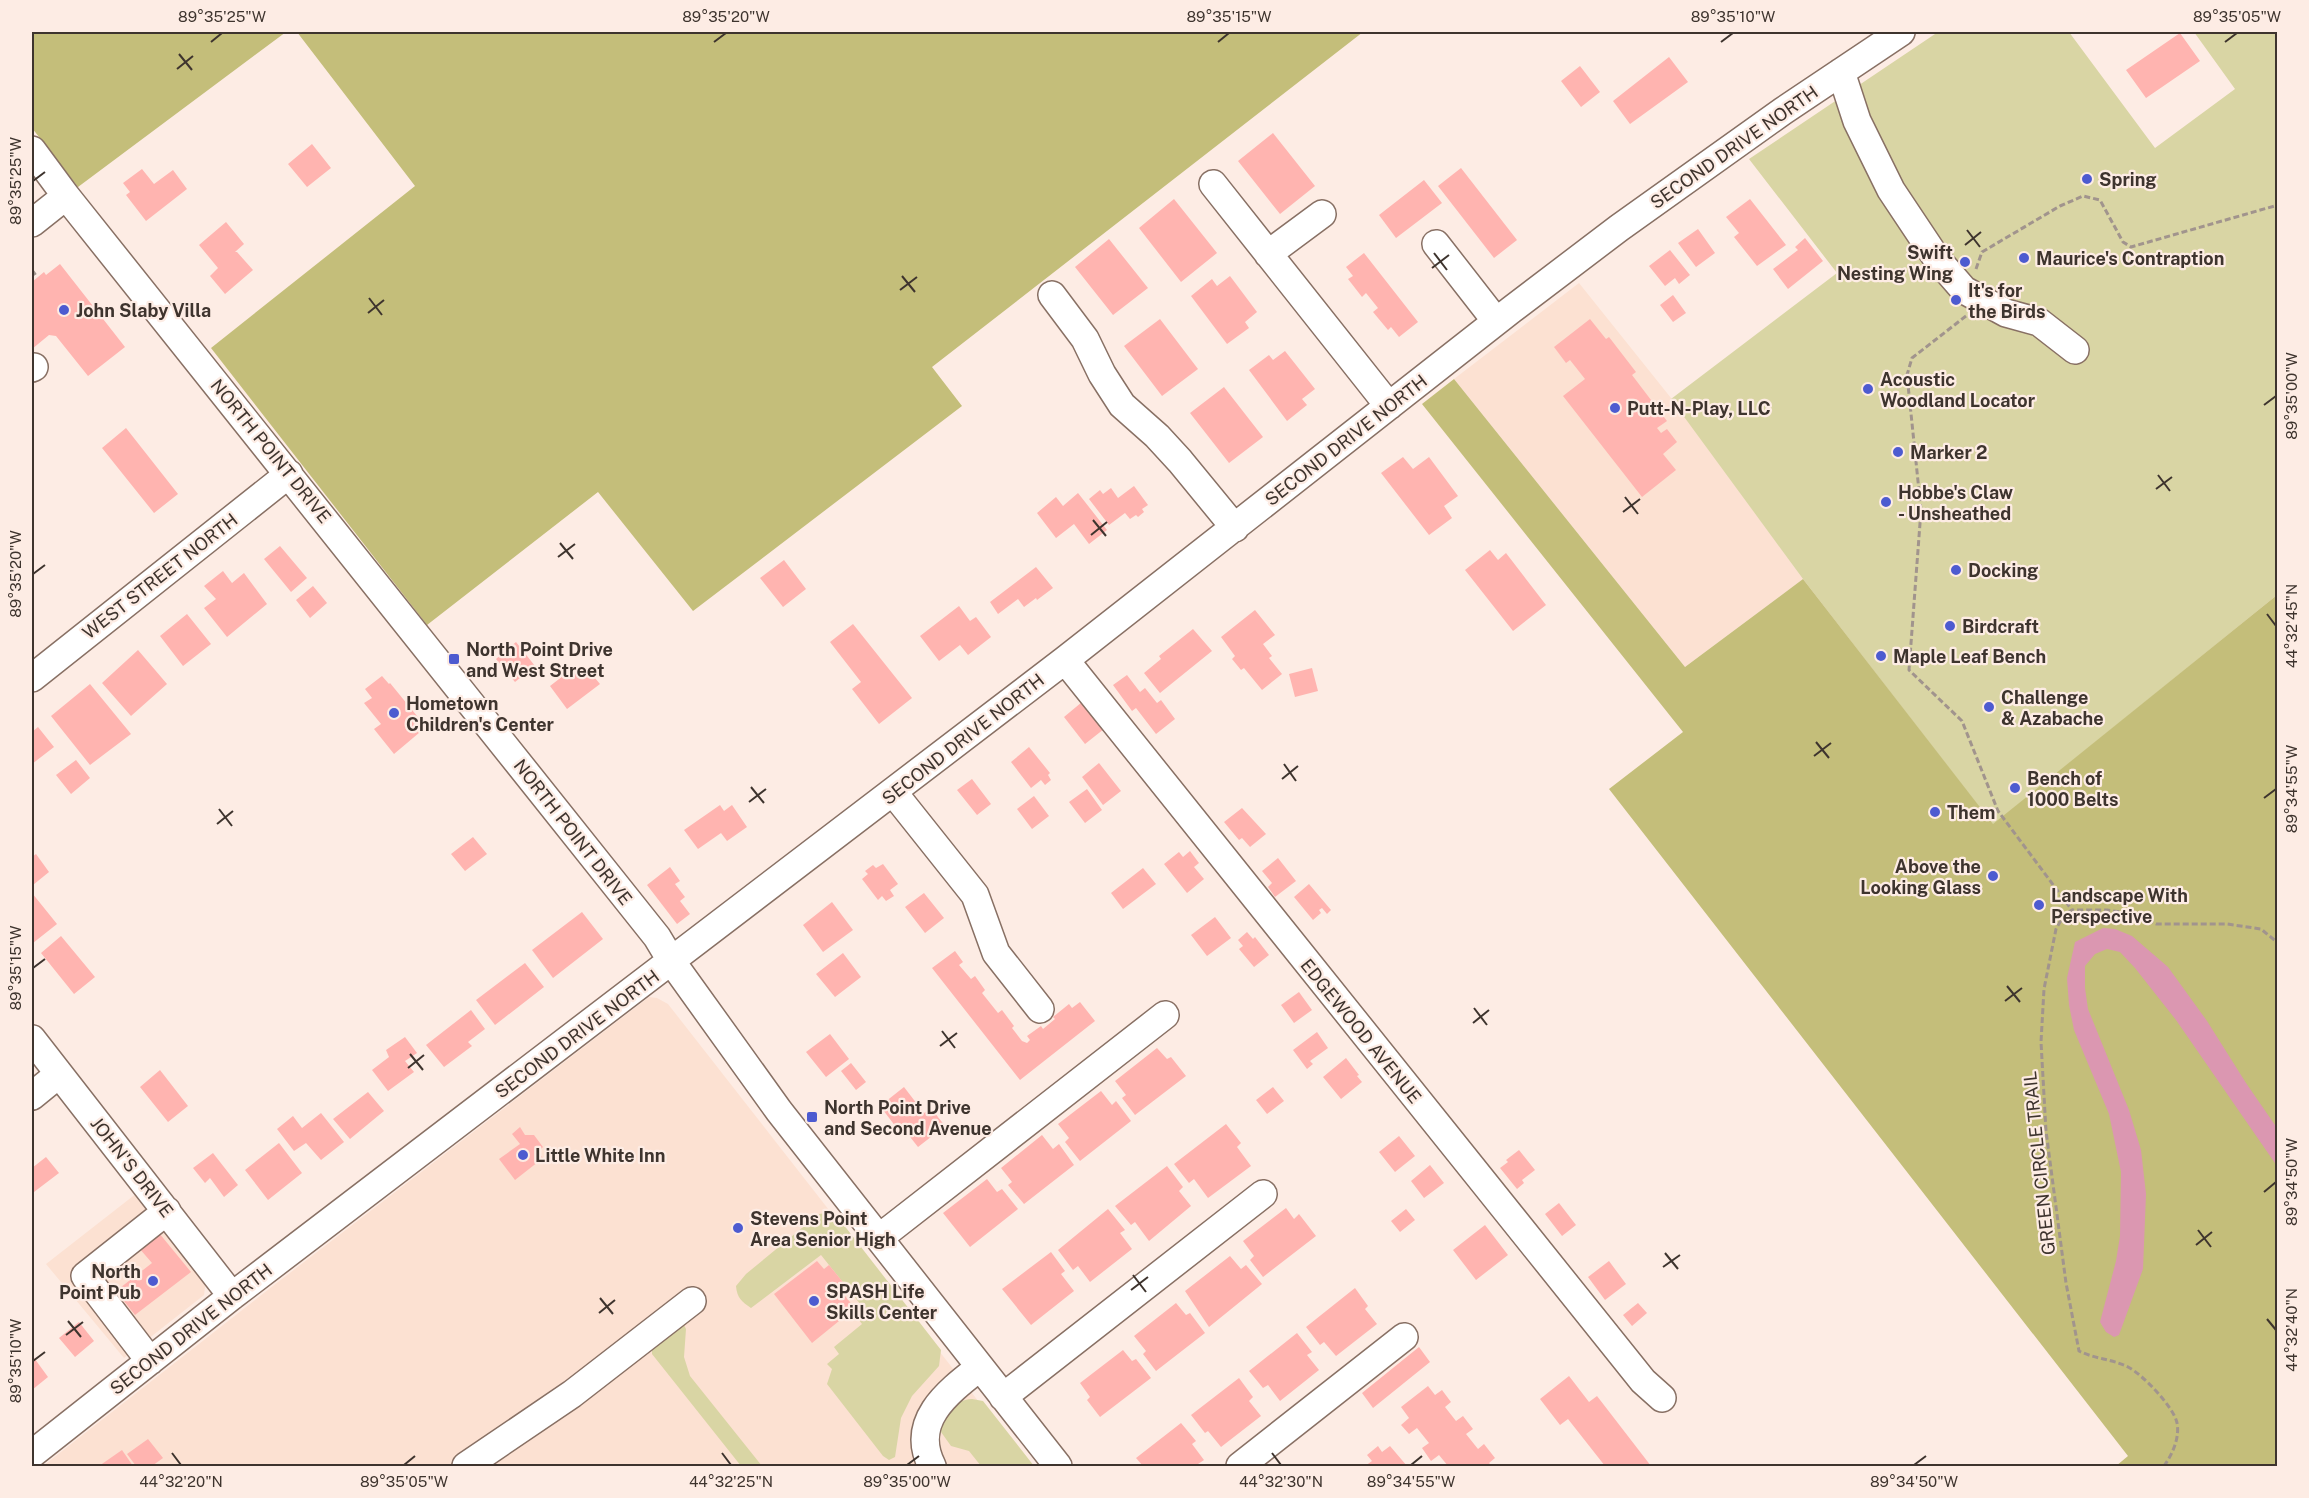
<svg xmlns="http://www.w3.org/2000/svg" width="2309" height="1498" viewBox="0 0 2309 1498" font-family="'Public Sans',sans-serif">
<rect width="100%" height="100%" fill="#fdece4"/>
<path fill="#fce1d2" d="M1579 283 1671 398 1803 579 1685 667 1454 379Z
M649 997 657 998 668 1004 1029 1466H43L269 1289Z
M137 1193 206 1280 204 1295 124 1358 46 1264Z"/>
<path fill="#d9d5a4" d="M1938 32H2069L2155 148 2235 89 2194 32H2277V595L1993 825 1803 579 1671 399 1837 273 1749 159Z
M826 1213 840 1220 941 1350 939 1366 912 1396 901 1418 895 1457 889 1460 883 1456 827 1384 832 1369 827 1364 839 1354 834 1347 862 1324 853 1312 861 1305 821 1255 751 1308C742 1302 737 1298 736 1286L746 1274 819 1214Z
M684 1325 686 1329 684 1357 690 1376 762 1466H741L652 1354V1348Z
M972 1399 983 1401 1034 1466H981L969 1451 951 1446 941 1432C943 1415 953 1400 972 1399Z"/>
<path fill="#c4be7a" d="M32 32H286L78 187 32 128Z
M297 32H1363L932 367 962 406 693 611 598 492 427 625 211 348 415 186Z
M1454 379 1685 667 1803 579 1993 824 2277 595V1466H2116L2128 1456 1609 789 1683 732 1422 404Z"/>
<path fill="#db97b1" d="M2103 928 2115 929 2132 936 2168 967 2207 1021 2246 1083 2277 1128V1166L2176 1020 2135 968 2120 952 2107 949 2095 954 2085 966V988L2088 1009 2129 1110 2141 1150 2146 1194 2143 1269 2119 1335 2114 1337 2106 1332 2100 1322 2116 1261 2120 1236 2121 1172 2109 1114 2074 1030 2069 1005 2067 978 2075 942Z"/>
<path fill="#ffb4b0" d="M2180 33 2200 61 2146 98 2126 70Z
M1669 57 1688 82 1630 124 1613 101Z
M1580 66 1600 92 1581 107 1561 81Z
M1273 133 1315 186 1280 214 1238 161Z
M312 144 331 168 307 187 288 164Z
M1461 168 1517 240 1494 258 1438 186Z
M142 169 154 184 173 170 187 189 146 221 126 195 130 192 123 183Z
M1424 180 1442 203 1396 238 1379 215Z
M1174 199 1217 253 1181 282 1139 228Z
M1750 199 1786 245 1757 266 1734 237 1739 233 1726 217Z
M226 222 244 244 235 252H237L253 270 225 294 210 276 218 268 199 245Z
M1698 229 1715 253 1696 267 1678 243Z
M1805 238 1823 261 1788 289 1773 269 1798 250 1795 247Z
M1109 239 1148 288 1113 315 1075 267Z
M1670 250 1690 275 1679 284 1675 278 1665 286 1649 266Z
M1364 253 1418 322 1399 337 1391 327 1388 330 1373 312 1378 308 1366 293 1362 297 1348 279 1353 276 1346 267Z
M60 264 125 347 88 376 56 336 49 335 32 349V282L44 272 46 275Z
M1230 276 1257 312 1245 322 1249 328 1227 344 1191 296 1212 279 1217 286Z
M1673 295 1686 313 1673 322 1660 305Z
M1160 319 1198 369 1162 396 1124 346Z
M1590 319 1606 339 1609 337 1636 372 1632 375 1667 421 1657 428 1661 433 1667 429 1677 442 1663 454 1676 470 1642 497 1563 396 1585 379 1570 360 1566 363 1554 347Z
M1285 351 1315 389 1302 399 1307 405 1287 421 1249 370 1269 355 1273 360Z
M1224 387 1263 437 1229 463 1190 413Z
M126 428 178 494 154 513 102 448Z
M1403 457 1413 469 1429 457 1458 496 1444 506 1452 518 1429 535 1381 473Z
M1134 486 1148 505 1142 509 1144 512 1138 517 1136 515 1130 519 1125 513 1109 525 1089 499 1100 490 1103 494 1111 488 1118 498Z
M1078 493 1107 530 1089 544 1074 524 1056 538 1037 513 1056 497 1063 506Z
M280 546 307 578 291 592 264 559Z
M1490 550 1498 560 1506 553 1546 605 1513 631 1465 570Z
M784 560 806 589 783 607 760 578Z
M1036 567 1053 588 1037 600 1036 598 1024 607 1018 599 998 614 990 602Z
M223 571 232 583 244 573 267 604 227 637 204 608 216 599 204 586Z
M313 586 327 603 310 618 296 600Z
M959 606 970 621 976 617 991 637 968 655 960 645 939 661 920 636Z
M1255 610 1275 635 1263 644 1272 656 1269 658 1282 674 1262 690 1244 668 1241 670 1232 659 1235 656 1221 637Z
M187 614 211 644 183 666 160 636Z
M853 624 912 698 879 724 852 689 861 682 830 642Z
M1193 629 1212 651 1160 693 1144 673 1161 659 1159 656Z
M516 642 535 666 515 682 496 659Z
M138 650 167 684 131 716 102 683Z
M585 666 600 684 567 709 550 686 572 669 575 674Z
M1312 668 1318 691 1295 697 1289 674Z
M1127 675 1140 692 1145 688 1157 703 1161 700 1175 719 1156 734 1136 708 1132 711 1113 685Z
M382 676 389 684 390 683 426 727 394 754 374 729 381 724 364 703 372 698 365 689Z
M90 684 131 734 90 765 51 716Z
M1082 702 1104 729 1085 744 1064 717Z
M38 727 54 747 32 764V732Z
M1029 747 1050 773 1048 775 1051 780 1045 785 1041 780 1031 788 1011 762Z
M76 760 90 778 71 794 56 775Z
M1099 763 1121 791 1103 805 1082 777Z
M972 779 991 804 977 815 957 790Z
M1087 789 1102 810 1085 823 1069 802Z
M1034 796 1049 816 1032 829 1017 809Z
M720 805 724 811 732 805 747 827 727 841 721 833 698 849 684 830Z
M1242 808 1266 834 1250 847 1242 838 1239 840 1224 822Z
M473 837 487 854 465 871 451 854Z
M1190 851 1199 863 1194 867 1204 879 1187 893 1164 864 1179 852 1183 857Z
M36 854 49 872 33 885 32 857Z
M1278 858 1296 881 1275 897 1268 887 1272 883 1262 871Z
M883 864 898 884 890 890 894 896 886 901 882 896 878 900 862 879 868 874 865 871 873 865 876 868Z
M670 867 680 881 675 884 685 897 680 901 690 914 677 924 647 885Z
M1143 868 1156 884 1123 909 1111 893Z
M1309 884 1331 910 1327 914 1322 908 1319 910 1321 913 1313 920 1294 897Z
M32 893 57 924 33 943 32 942Z
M924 893 944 918 925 933 905 907Z
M832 902 853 930 823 952 803 925Z
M582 912 603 939 553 978 532 950Z
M1215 917 1231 938 1207 956 1191 935Z
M1247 932 1253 939 1255 937 1269 955 1254 967 1239 949 1243 946 1238 940Z
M61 936 95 977 74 994 41 953Z
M955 951 963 962 959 965 971 979 975 976 985 990 982 993 998 1013 1002 1010 1014 1026 1012 1028 1022 1041 1027 1043 1030 1040 1027 1036 1041 1026 1043 1029 1055 1019 1053 1017 1069 1004 1072 1008 1080 1002 1095 1021 1020 1080 932 968Z
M843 953 861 977 835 997 816 974Z
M525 963 544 987 495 1025 476 1000Z
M1299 992 1312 1010 1294 1023 1281 1005Z
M471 1010 485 1029 468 1042 472 1046 444 1067 426 1045Z
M1317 1032 1328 1048 1310 1061 1313 1064 1307 1069 1293 1050Z
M830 1034 849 1059 826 1077 806 1052Z
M405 1037 417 1053 405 1061 414 1072 388 1091 372 1070 389 1057 386 1050Z
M1157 1048 1167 1059 1171 1057 1186 1076 1135 1115 1122 1098 1126 1095 1115 1081Z
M1346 1058 1359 1075 1357 1076 1362 1082 1341 1099 1323 1077Z
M851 1063 866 1082 856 1090 841 1071Z
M160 1070 188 1106 168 1122 140 1087Z
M904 1087 924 1113 931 1108 945 1126 918 1147 903 1128 899 1131 880 1106Z
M1273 1087 1284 1101 1267 1114 1256 1100Z
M1101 1091 1112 1105 1116 1101 1131 1121 1080 1161 1065 1142 1069 1138 1058 1124Z
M368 1092 384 1111 350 1139 333 1119Z
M321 1113 344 1142 321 1160 306 1143 294 1151 277 1129 293 1116 302 1128Z
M1226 1124 1241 1143 1237 1147 1251 1166 1208 1198 1194 1179 1189 1183 1174 1164Z
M520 1127 525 1135H534L543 1147 538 1152 543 1158 515 1180 499 1159 520 1144 512 1134Z
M1042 1135 1053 1149 1059 1144 1074 1165 1024 1204 1008 1185 1012 1182 1001 1168Z
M1399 1136 1415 1156 1395 1172 1379 1152Z
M279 1143 302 1173 268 1200 245 1170Z
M1519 1150 1535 1170 1522 1180 1524 1183 1517 1189 1500 1168 1508 1162 1506 1160Z
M213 1153 238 1185 224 1197 210 1178 205 1183 193 1168Z
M46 1157 59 1173 34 1192 32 1189V1168Z
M1430 1165 1444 1183 1424 1198 1411 1181Z
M1167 1166 1183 1187 1179 1191 1191 1206 1149 1241 1135 1222 1131 1225 1115 1206Z
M987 1179 997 1192 1002 1189 1018 1209 970 1247 943 1213Z
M1559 1203 1576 1225 1562 1236 1545 1214Z
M1286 1208 1294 1219 1299 1214 1316 1236 1263 1277 1250 1260 1254 1256 1243 1241Z
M1108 1209 1125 1230 1120 1233 1132 1249 1090 1282 1078 1266 1073 1270 1058 1250Z
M1406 1209 1415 1220 1400 1232 1391 1221Z
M1485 1225 1508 1255 1476 1280 1453 1250Z
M159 1233 191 1272 135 1315 116 1291 152 1263 139 1248Z
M1051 1252 1065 1271 1061 1274 1074 1291 1031 1325 1002 1289Z
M1230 1256 1241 1269 1246 1265 1262 1284 1209 1327 1185 1291Z
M817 1261 824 1269 829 1265 846 1286 840 1290 855 1308 812 1343 774 1294Z
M1609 1261 1626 1284 1605 1300 1588 1277Z
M1355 1288 1368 1306 1365 1309 1377 1324 1336 1356 1324 1342 1320 1345 1306 1327Z
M1176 1303 1186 1315 1190 1313 1205 1333 1156 1371 1143 1354 1146 1351 1134 1336Z
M1638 1303 1647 1313 1632 1326 1623 1315Z
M79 1322 94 1341 75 1357 59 1338Z
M1297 1333 1312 1352 1307 1355 1319 1370 1280 1401 1268 1385 1263 1388 1249 1371Z
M1419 1347 1430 1362 1373 1408 1362 1393Z
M1123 1350 1132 1361 1136 1359 1151 1378 1100 1417 1087 1400 1090 1397 1080 1383Z
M32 1355 48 1377 32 1390Z
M1569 1376 1589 1402 1597 1396 1651 1466H1605L1568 1419 1560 1425 1540 1399Z
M1239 1378 1253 1397 1249 1401 1261 1416 1221 1447 1208 1431 1205 1433 1191 1415Z
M1428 1386 1435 1395 1442 1390 1451 1402 1445 1407 1456 1421 1463 1416 1473 1429 1466 1434 1478 1449 1484 1444 1495 1458 1489 1463 1492 1466H1448L1439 1455 1431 1461 1422 1448 1429 1443 1417 1428 1409 1434 1401 1425 1409 1418 1401 1407Z
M1181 1423 1196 1441 1192 1444 1204 1460 1195 1466H1143L1136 1458Z
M148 1439 163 1458 152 1466H136L127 1454Z
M1378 1446 1382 1452 1390 1446 1407 1466H1365L1372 1461 1367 1455Z
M122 1450 133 1466H99Z"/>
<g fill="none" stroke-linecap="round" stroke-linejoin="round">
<defs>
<path id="minor" d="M1841 72 1857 121 1891 190 1937 259 1964 290 2006 313 2039 322 2075 350
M32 150 66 196 657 937 672 962 779 1111 1058 1466
M1213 184 1389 406
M32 223 66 196
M1436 244 1496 321
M1268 254 1322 214
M1052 295 1085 339 1102 374 1122 405 1157 436 1180 461 1235 528
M32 368 34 367
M1065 660 1643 1381 1662 1398
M32 678 289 474
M893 792 975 895 996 953 1040 1009
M32 1039 232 1296
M32 1096 59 1074
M879 1238 1165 1015
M150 1361 85 1276 167 1211
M1003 1397 1263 1194
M32 1454 232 1296 1065 660 1511 310 1619 228 1783 111 1901 32
M466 1466 572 1394 692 1301
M932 1466C909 1421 948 1392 980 1367
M1240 1466 1404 1337"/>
</defs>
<use href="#minor" stroke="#887064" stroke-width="30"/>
<path stroke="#a1948d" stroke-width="3" stroke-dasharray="6 3" stroke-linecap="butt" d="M1976 269 1982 252 2060 206 2083 196 2100 200 2123 242 2131 247 2278 205
M32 270 37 277
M1966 316 1912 358 1907 375 1921 510 1909 670 1962 721 1998 811 2072 910
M2164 1466C2172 1455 2180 1438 2177 1423 2174 1407 2142 1374 2128 1367 2112 1359 2095 1359 2079 1351L2066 1283 2046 1131 2041 1042 2044 989 2056 929 2064 915 2072 910H2107L2134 914 2156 924H2227L2261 929 2278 943"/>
<use href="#minor" stroke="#fff" stroke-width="27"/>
</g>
<path fill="none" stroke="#3e342e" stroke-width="2" d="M211 42 222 33M714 42 726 33M1218 42 1229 33M1721 42 1733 33M2225 42 2237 33M179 54 192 70M177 69 193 56M33 181 45 172M1967 230 1980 247M1965 245 1981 232M1434 253 1447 270M1432 268 1449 255M902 276 915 292M900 290 917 277M369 298 382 315M368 313 384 300M2264 405 2276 396M2158 475 2170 491M2156 489 2172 477M1625 497 1638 514M1623 512 1640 499M1093 520 1106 536M1091 535 1107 522M560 543 573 559M558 557 575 544M33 574 45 565M2267 614 2276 626M1816 742 1829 758M1814 756 1831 743M1284 764 1296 781M1282 779 1298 766M751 787 764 803M2264 798 2276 789M749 802 766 789M219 809 232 826M217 824 233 811M33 968 45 959M2007 986 2020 1002M2005 1001 2022 988M1474 1008 1487 1025M1473 1023 1489 1010M942 1031 955 1048M940 1046 957 1033M410 1054 423 1070M408 1068 424 1055M2264 1192 2276 1182M2198 1230 2211 1247M2196 1245 2212 1232M1665 1253 1678 1269M1663 1267 1680 1255M1133 1275 1146 1292M1131 1290 1148 1277M600 1298 613 1314M599 1313 615 1300M2267 1319 2276 1330M68 1321 81 1337M66 1335 83 1322M33 1361 45 1352M172 1453 181 1465M722 1453 731 1465M1272 1453 1281 1465M404 1465 415 1456M907 1465 919 1456M1411 1465 1422 1456M1914 1465 1926 1456"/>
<g fill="#4d5bd0" stroke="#fdece4" stroke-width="2">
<circle cx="2087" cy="179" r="6"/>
<circle cx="2024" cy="258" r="6"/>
<circle cx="1965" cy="262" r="6"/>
<circle cx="1956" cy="300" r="6"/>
<circle cx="64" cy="310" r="6"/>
<circle cx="1868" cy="389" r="6"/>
<circle cx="1615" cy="408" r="6"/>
<circle cx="1898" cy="452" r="6"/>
<circle cx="1886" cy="502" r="6"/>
<circle cx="1956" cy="570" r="6"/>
<circle cx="1950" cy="626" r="6"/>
<circle cx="1881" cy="656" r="6"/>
<rect x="448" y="653" width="12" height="12" rx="3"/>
<circle cx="1989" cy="707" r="6"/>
<circle cx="394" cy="713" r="6"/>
<circle cx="2015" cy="788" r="6"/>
<circle cx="1935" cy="812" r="6"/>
<circle cx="1993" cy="876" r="6"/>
<circle cx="2039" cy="905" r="6"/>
<rect x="806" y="1111" width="12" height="12" rx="3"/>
<circle cx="523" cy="1155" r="6"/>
<circle cx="738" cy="1228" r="6"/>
<circle cx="153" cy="1281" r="6"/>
<circle cx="814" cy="1301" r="6"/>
</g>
<g text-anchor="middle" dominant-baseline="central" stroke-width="4.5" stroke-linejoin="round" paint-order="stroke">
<g font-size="18" fill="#3e342e" stroke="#fdece4">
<text transform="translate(1734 147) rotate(-35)">SECOND DRIVE NORTH</text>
<text transform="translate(1346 440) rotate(-38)">SECOND DRIVE NORTH</text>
<text transform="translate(271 451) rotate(51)">NORTH POINT DRIVE</text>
<text transform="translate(160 576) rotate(-38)">WEST STREET NORTH</text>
<text transform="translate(963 739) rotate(-38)">SECOND DRIVE NORTH</text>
<text transform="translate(573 832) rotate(52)">NORTH POINT DRIVE</text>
<text transform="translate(1361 1031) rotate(51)">EDGEWOOD AVENUE</text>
<text transform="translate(577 1034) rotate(-37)">SECOND DRIVE NORTH</text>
<text transform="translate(2039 1163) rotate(-96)">GREEN CIRCLE TRAIL</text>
<text transform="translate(132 1167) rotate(52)">JOHN'S DRIVE</text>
<text transform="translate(191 1329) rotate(-38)">SECOND DRIVE NORTH</text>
</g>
<g font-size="18" font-weight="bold" fill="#3e342e" stroke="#fdece4" text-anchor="start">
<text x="2099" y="179">Spring</text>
<text x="1953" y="252" text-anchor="end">Swift<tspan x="1953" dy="21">Nesting Wing</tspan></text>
<text x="2036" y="258">Maurice's Contraption</text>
<text x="1968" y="290">It's for<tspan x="1968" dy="21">the Birds</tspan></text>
<text x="76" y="310">John Slaby Villa</text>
<text x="1880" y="379">Acoustic<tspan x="1880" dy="21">Woodland Locator</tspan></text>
<text x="1627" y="408">Putt-N-Play, LLC</text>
<text x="1910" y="452">Marker 2</text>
<text x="1898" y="492">Hobbe's Claw<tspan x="1898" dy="21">- Unsheathed</tspan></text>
<text x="1968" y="570">Docking</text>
<text x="1962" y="626">Birdcraft</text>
<text x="466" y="649">North Point Drive<tspan x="466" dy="21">and West Street</tspan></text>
<text x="1893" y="656">Maple Leaf Bench</text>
<text x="2001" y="697">Challenge<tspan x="2001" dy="21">&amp; Azabache</tspan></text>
<text x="406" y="703">Hometown<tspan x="406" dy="21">Children's Center</tspan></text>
<text x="2027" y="778">Bench of<tspan x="2027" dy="21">1000 Belts</tspan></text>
<text x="1947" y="812">Them</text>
<text x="1981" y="866" text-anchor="end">Above the<tspan x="1981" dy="21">Looking Glass</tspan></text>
<text x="2051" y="895">Landscape With<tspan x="2051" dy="21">Perspective</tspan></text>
<text x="824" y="1107">North Point Drive<tspan x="824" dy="21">and Second Avenue</tspan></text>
<text x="535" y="1155">Little White Inn</text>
<text x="750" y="1218">Stevens Point<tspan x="750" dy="21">Area Senior High</tspan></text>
<text x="141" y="1271" text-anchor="end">North<tspan x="141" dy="21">Point Pub</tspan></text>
<text x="826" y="1291">SPASH Life<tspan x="826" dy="21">Skills Center</tspan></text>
</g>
</g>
<rect width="2309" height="1498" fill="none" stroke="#fdece4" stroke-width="66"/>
<rect x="33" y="33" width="2243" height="1432" fill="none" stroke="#3e342e" stroke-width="2"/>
<g font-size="15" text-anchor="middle" fill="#3e342e">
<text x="222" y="22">89°35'25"W</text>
<text x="726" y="22">89°35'20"W</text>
<text x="1229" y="22">89°35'15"W</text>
<text x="1733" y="22">89°35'10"W</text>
<text x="2237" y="22">89°35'05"W</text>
<text transform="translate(16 181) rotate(-90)" y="5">89°35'25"W</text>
<text transform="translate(2292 396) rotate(-90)" y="5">89°35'00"W</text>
<text transform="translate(16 574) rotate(-90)" y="5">89°35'20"W</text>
<text transform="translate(2292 626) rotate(-90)" y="5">44°32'45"N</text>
<text transform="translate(2292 789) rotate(-90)" y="5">89°34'55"W</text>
<text transform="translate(16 968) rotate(-90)" y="5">89°35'15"W</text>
<text transform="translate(2292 1182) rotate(-90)" y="5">89°34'50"W</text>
<text transform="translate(2292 1330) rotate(-90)" y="5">44°32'40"N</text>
<text transform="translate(16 1361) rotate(-90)" y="5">89°35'10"W</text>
<text x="181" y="1487">44°32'20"N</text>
<text x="404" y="1487">89°35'05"W</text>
<text x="731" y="1487">44°32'25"N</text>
<text x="907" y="1487">89°35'00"W</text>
<text x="1281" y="1487">44°32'30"N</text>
<text x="1411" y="1487">89°34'55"W</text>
<text x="1914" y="1487">89°34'50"W</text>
</g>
</svg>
